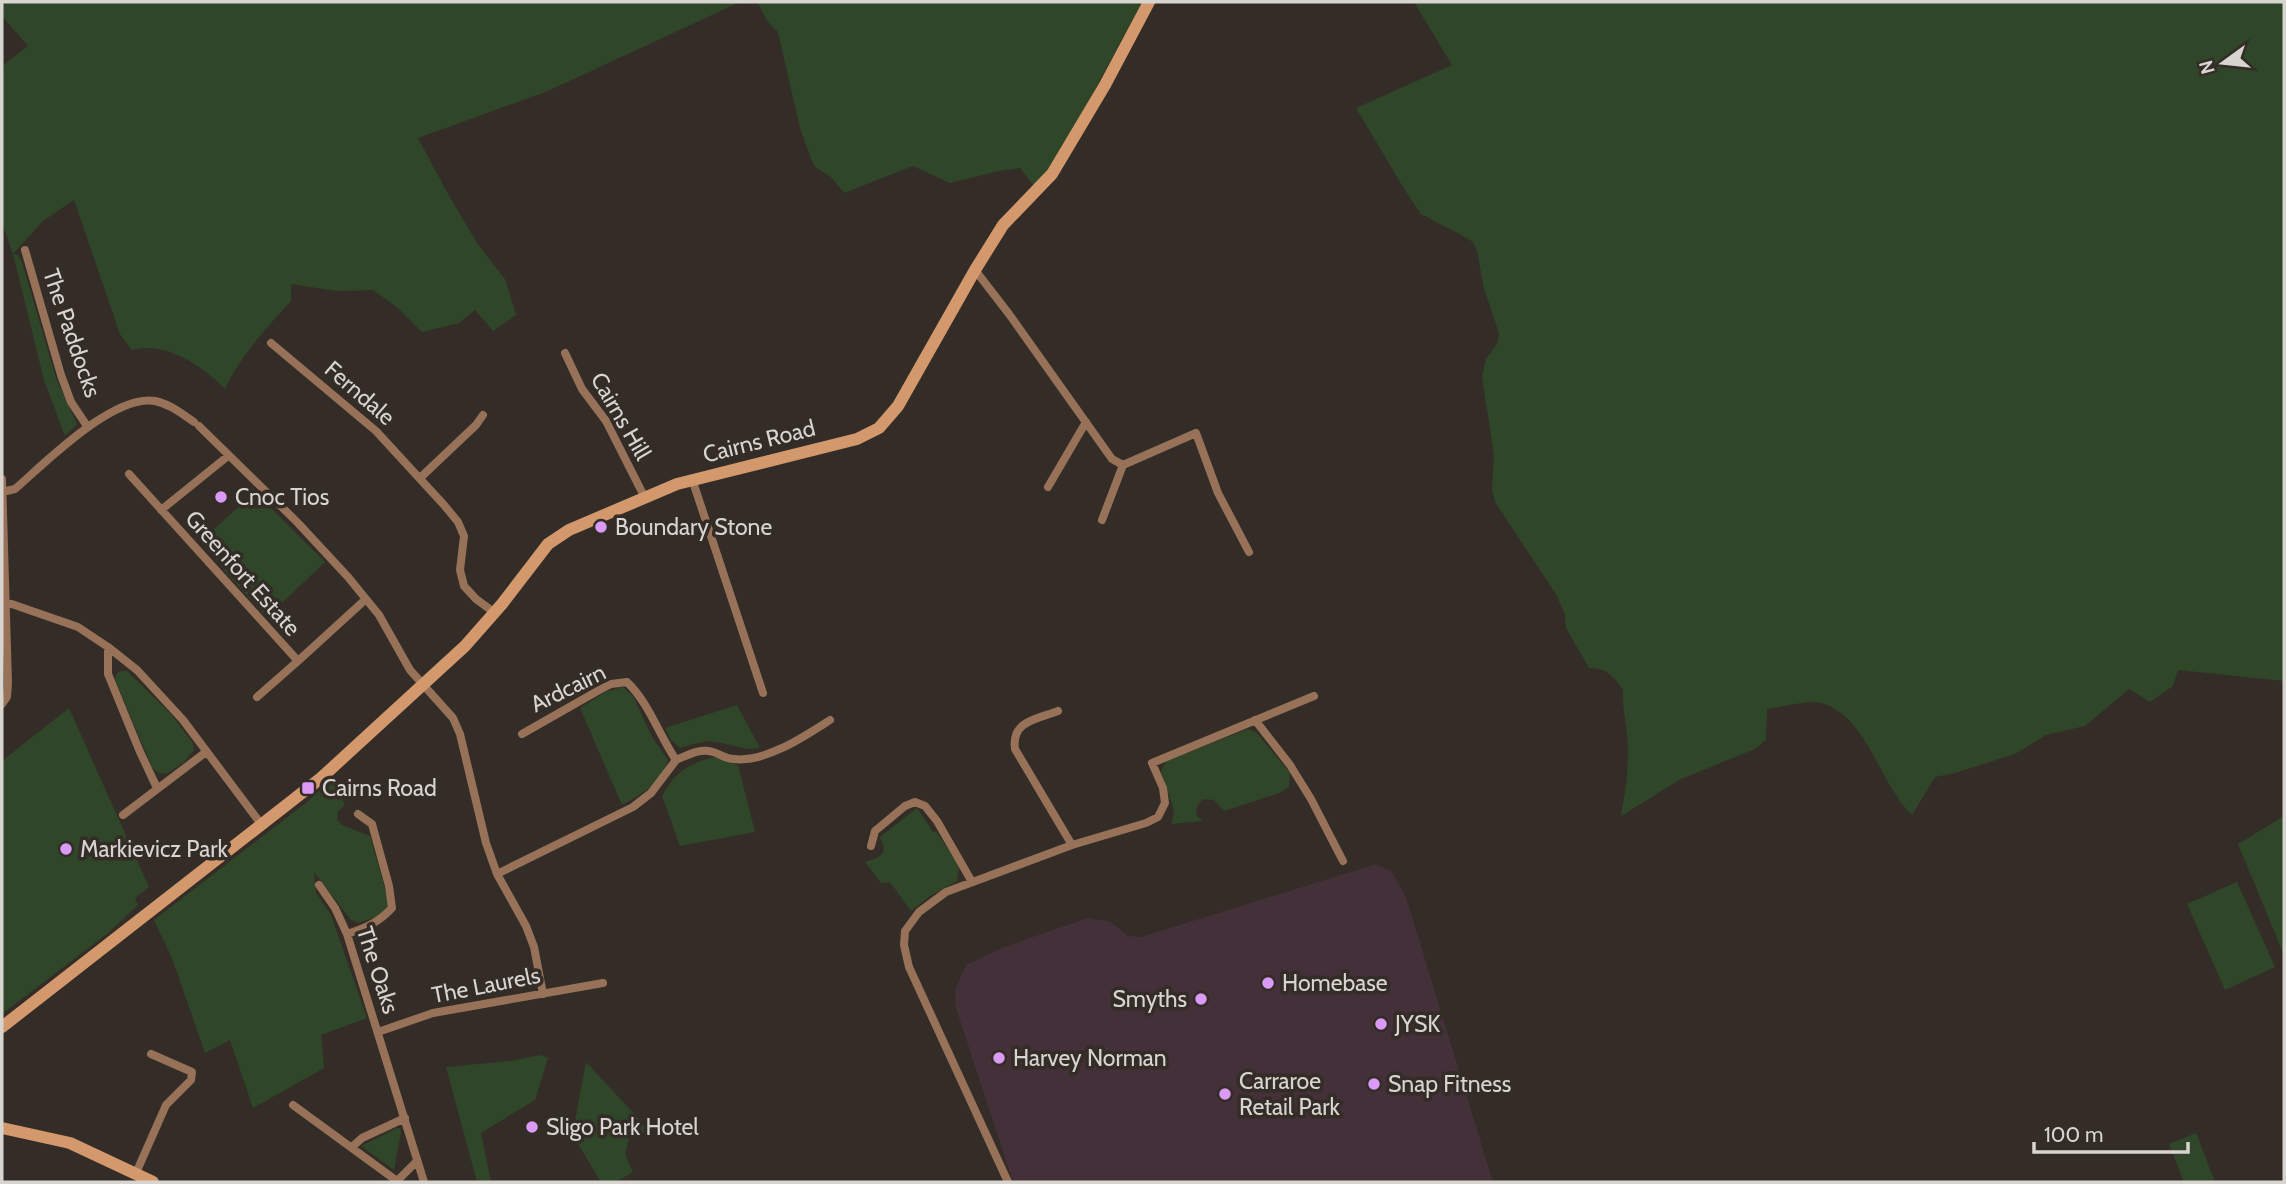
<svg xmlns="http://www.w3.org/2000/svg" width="2286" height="1184" viewBox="0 0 2286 1184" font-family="Cabin,sans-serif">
<rect width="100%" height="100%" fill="#342d27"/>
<path fill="#433038" d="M1376 864 1392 872 1406 897 1493 1182H1013L955 1005 956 987 966 965 1004 947 1088 918 1111 922 1128 936 1141 937Z"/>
<path fill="#2f4629" d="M2 2H740L548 91 418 138 448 194 477 243 505 279 516 315 493 331 475 310 459 323 422 332 398 308 373 290 337 291 291 284V301C267 327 240 356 225 389 203 366 165 341 132 350L120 334 74 200 43 221 13 254 18 255 22 262 56 378 77 424 65 436 44 380 13 254 2 223V66L28 46 2 16Z
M757 2H1142L1084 110 1048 172 1033 185 1020 168 999 171 950 183 913 166 844 193 831 177 814 166 800 128 778 32 768 22Z
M1414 2H2284V681L2178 670 2173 686 2150 702 2129 689 2085 726 2046 735 2015 754 1955 773 1935 777 1912 815C1879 784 1868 716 1821 703 1809 700 1780 707 1767 709L1766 740 1755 749 1681 779 1621 816C1625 793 1629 769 1628 745 1627 726 1622 709 1623 690 1614 677 1606 667 1589 668L1566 628 1565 615 1557 596 1495 502 1492 489 1494 455 1482 377 1486 359 1497 344 1499 333 1484 289 1477 251 1473 242 1463 236 1421 214 1406 192 1356 108 1452 65Z
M255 492 325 562 267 617 227 574 201 541Z
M120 671H127L170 713 193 743 194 750 183 763 166 774 157 772 152 767 115 680 116 675Z
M623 687 633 696 652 737 668 760C662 783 641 795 622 805L580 708 605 692Z
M737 705 760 748C742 751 731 743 714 742 703 740 691 745 680 748L671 740 665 728Z
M69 708 149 887 135 898 138 905 108 933 2 1014V761Z
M1248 729 1256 732 1290 773 1289 787 1279 793 1224 811 1214 800 1203 799 1197 806 1196 814 1202 821 1172 824 1174 810 1161 771 1166 761Z
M714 757 738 765 755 832 680 846 662 796C675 772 688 764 714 757Z
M333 778 345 805 338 811 337 820 342 825 370 836 388 899 389 906 382 915 358 923 351 920 314 872 316 893 331 915 367 1018 321 1035 324 1068 253 1108 230 1040 205 1053 172 958 154 920 307 802Z
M917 808 933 832 936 831 959 866 957 881 930 896 911 911 890 882 881 883 865 862 877 858 883 853 884 846 880 837Z
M2284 816 2283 947 2284 955 2238 844Z
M2237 882 2275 967 2225 990 2187 904Z
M540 1055 548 1058 535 1100 481 1133 491 1182H477L446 1067 511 1061Z
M586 1062 650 1131 629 1138 625 1154 633 1172 616 1182H601L574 1137 576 1116Z
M397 1128H400L401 1132 394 1170 361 1146Z
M2196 1133 2215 1182H2184L2169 1144Z"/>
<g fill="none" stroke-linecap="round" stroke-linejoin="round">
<path stroke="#987258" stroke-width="8" d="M25 250 61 375 71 402 87 426
M975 270 1009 314 1112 459 1123 465 1102 520
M271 343 376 431 444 505 458 522 464 536 460 570 464 586 476 599 495 613
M565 353 582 389 606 421 645 498
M199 426 297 522 348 577 379 615 410 670 453 718 460 734 486 843 497 874 526 926 534 947 543 994
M1123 465 1196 433 1218 493 1249 552
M129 474 298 661 366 599
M420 478 476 425 483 415
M2 479 8 683 7 697 2 704
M692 479 763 693
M1048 487 1086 422
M2 492 15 489C45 463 113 394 155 401 170 404 182 414 194 422
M161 510 228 456
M6 602 78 627 108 647 137 670 183 720 261 824
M108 647V674L140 752 157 788
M257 697 298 661
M1058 711C1037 719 1011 721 1015 749L1072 845
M1255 720 1290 765 1311 799 1343 861
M522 734 601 689 611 684 627 682C649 703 659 735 676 760
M676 760C688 755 699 748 713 752 720 754 726 759 734 759 765 763 805 736 830 720
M123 815 206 752
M871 846 875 831 905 806 915 802 925 806 937 821 972 882
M497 874 633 807 651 793 676 760
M319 885 335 908 347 934 424 1182
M347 934C366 928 379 922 392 908L389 886 372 824 358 814
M378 1032 433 1013 603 983
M293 1105 397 1181
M352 1147 362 1138 405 1118
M136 1173 166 1105 191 1080 192 1072 151 1054
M396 1182 417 1161
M1008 1182 909 967 904 945 905 931 919 912 946 892 1072 845 1146 823 1158 817 1165 803 1163 788 1152 763 1314 696"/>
<path stroke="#d4986d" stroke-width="12" d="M2 1027 321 778 465 646 502 604 548 544 569 530 677 484 857 439 879 428 898 406 975 270 1003 225 1052 174 1105 85 1149 2
M2 1128 70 1143 153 1182"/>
</g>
<g fill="#da9af6" stroke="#342d27" stroke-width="2.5">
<circle cx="221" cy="497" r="7"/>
<circle cx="601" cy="527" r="7"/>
<rect x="301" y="781" width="14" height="14" rx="3.5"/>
<circle cx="66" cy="849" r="7"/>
<circle cx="1268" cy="983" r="7"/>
<circle cx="1201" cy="999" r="7"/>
<circle cx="1381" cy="1024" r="7"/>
<circle cx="999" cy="1058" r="7"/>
<circle cx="1374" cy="1084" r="7"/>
<circle cx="1225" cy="1094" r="7"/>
<circle cx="532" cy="1127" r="7"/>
</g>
<g text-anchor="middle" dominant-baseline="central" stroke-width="7" stroke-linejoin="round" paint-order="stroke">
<g font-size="23" fill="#d8d4d0" stroke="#342d27">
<text transform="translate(72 333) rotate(71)">The Paddocks</text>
<text transform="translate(360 393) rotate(41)">Ferndale</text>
<text transform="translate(621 416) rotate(60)">Cairns Hill</text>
<text transform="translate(759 441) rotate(-14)">Cairns Road</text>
<text transform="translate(243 573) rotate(48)">Greenfort Estate</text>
<text transform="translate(568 688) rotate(-26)">Ardcairn</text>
<text transform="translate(378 970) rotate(72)">The Oaks</text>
<text transform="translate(486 985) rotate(-11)">The Laurels</text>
</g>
<g font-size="23" fill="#d8d4d0" stroke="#342d27" text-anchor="start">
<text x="235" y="497">Cnoc Tios</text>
<text x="615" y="527">Boundary Stone</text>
<text x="322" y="788">Cairns Road</text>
<text x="80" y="849">Markievicz Park</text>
<text x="1282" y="983">Homebase</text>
<text x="1187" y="999" text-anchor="end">Smyths</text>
<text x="1395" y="1024">JYSK</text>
<text x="1013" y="1058">Harvey Norman</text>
<text x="1239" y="1081">Carraroe<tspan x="1239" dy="26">Retail Park</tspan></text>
<text x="1388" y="1084">Snap Fitness</text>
<text x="546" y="1127">Sligo Park Hotel</text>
</g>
</g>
<rect width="2286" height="1184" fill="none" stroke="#d8d4d0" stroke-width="7"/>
<g transform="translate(2223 63) rotate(255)" stroke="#342d27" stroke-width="5" paint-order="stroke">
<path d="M0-5L12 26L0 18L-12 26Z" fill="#d8d4d0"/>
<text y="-10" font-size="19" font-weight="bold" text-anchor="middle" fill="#d8d4d0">N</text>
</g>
<path d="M2034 1142v10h154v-10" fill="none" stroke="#d8d4d0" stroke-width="3.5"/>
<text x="2044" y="1142" font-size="21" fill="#d8d4d0" stroke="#342d27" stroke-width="5" paint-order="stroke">100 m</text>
</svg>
